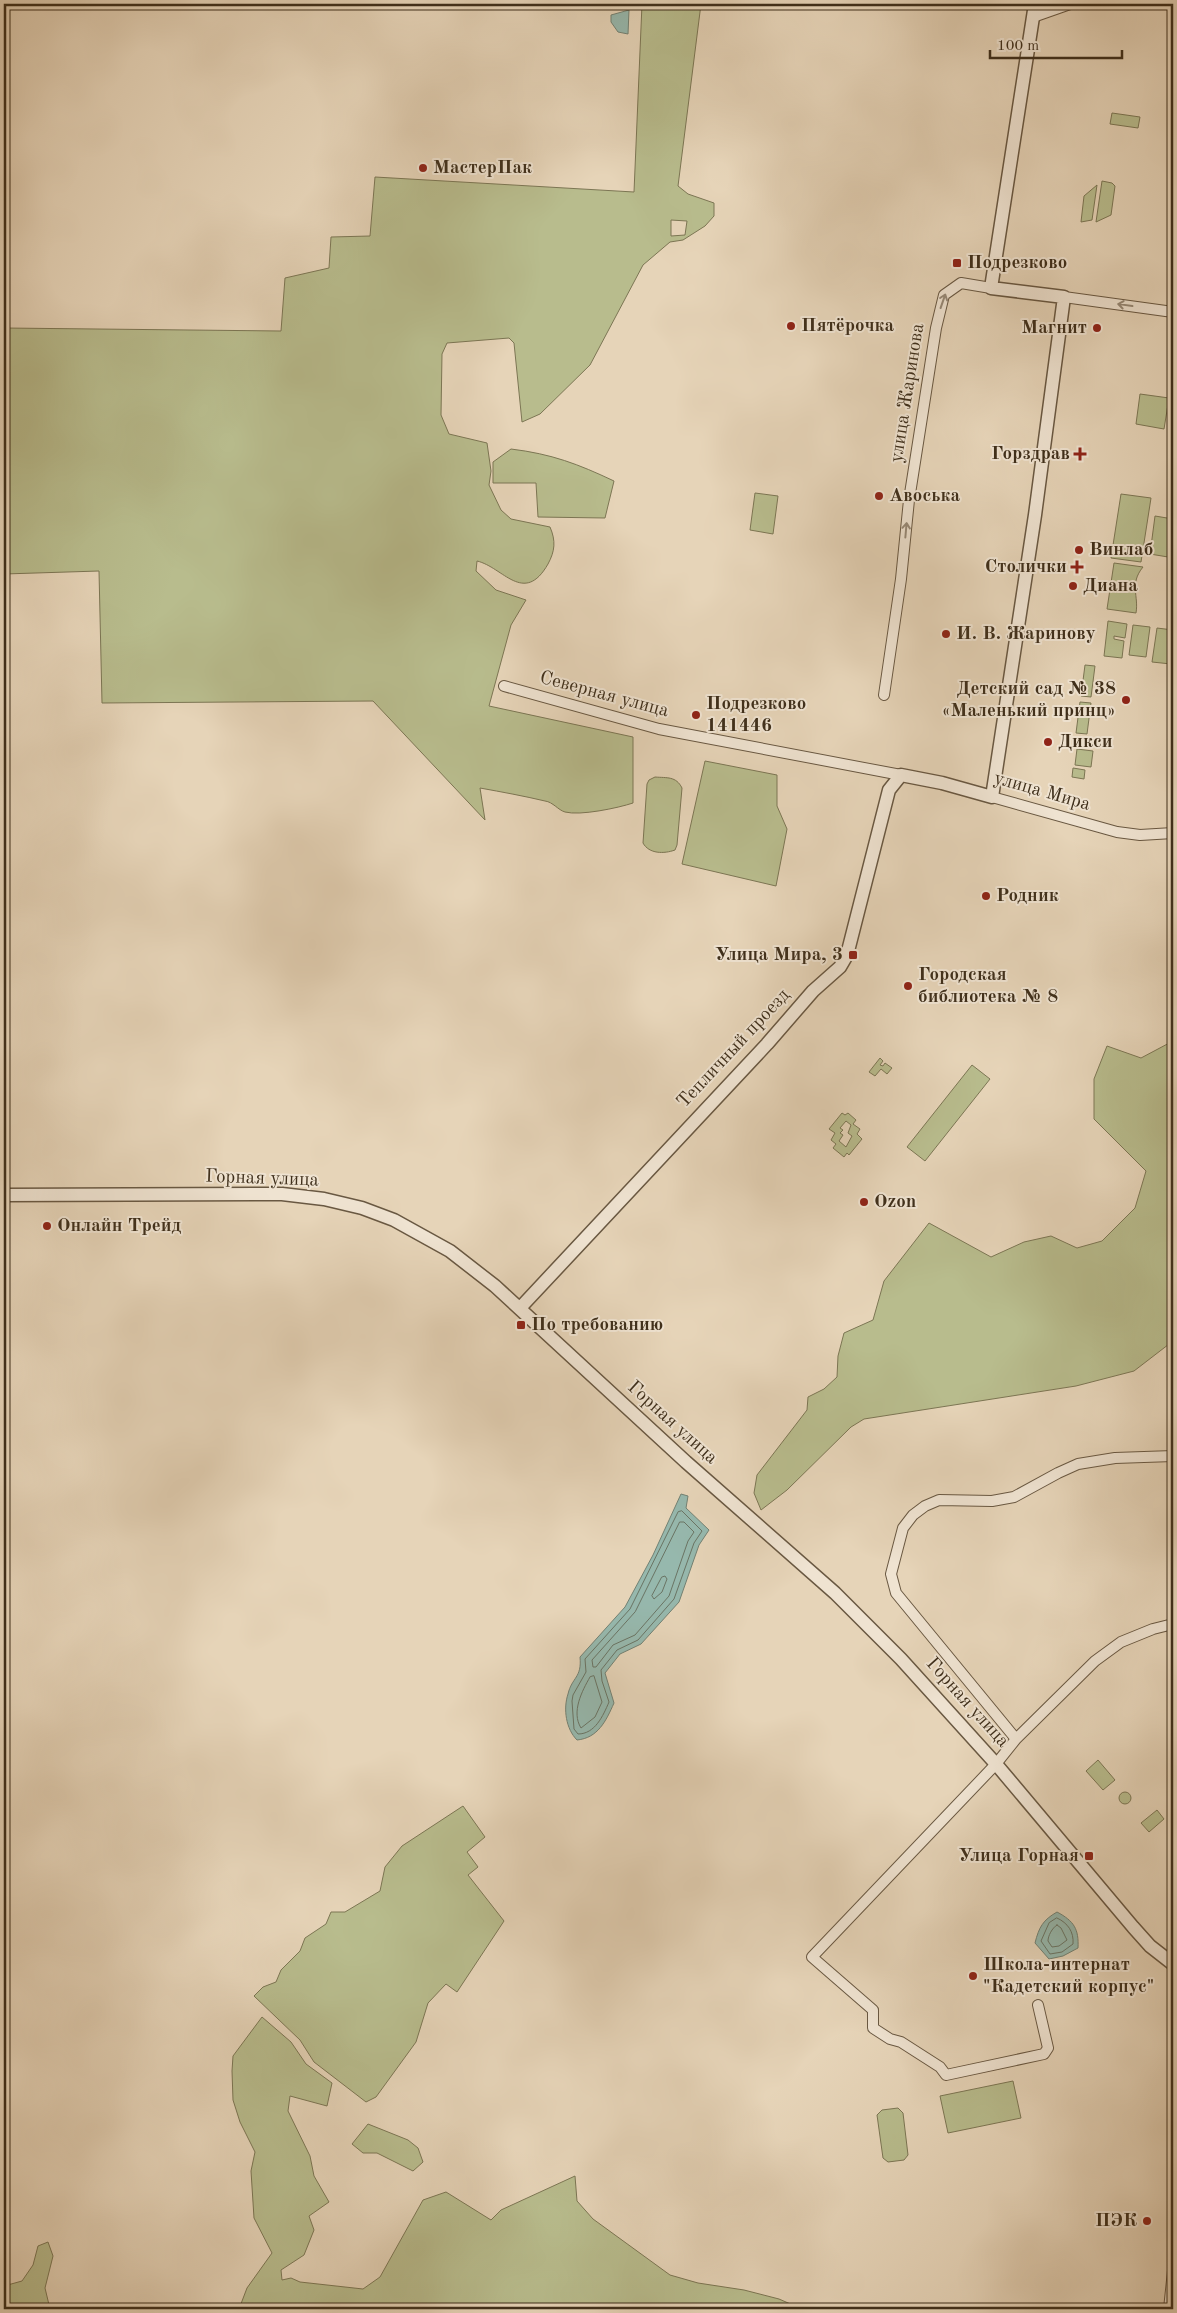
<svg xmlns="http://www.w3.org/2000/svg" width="1177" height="2313" viewBox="0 0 1177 2313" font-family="'Old Standard TT',serif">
<rect width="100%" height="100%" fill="#e6d4b8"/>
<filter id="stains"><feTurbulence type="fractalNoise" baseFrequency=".004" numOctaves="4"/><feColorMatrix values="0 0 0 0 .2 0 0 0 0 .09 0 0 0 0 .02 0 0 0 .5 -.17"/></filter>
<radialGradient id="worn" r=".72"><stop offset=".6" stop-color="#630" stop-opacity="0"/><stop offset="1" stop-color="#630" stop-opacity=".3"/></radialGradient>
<path fill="#b8bc8d" stroke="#7c7654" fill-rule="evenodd" d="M642 4H701L678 186 688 194 714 203V216L705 226 683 240 670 242 643 265 590 365 540 414 522 422 514 343 509 338 447 343 442 354 441 415 449 434 487 443 491 471 489 485 501 510 511 519 550 527C556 541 555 551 548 564 524 606 503 567 477 561L476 571 496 590 526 600 511 625 489 706 633 737V803C618 808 580 816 565 812 558 810 553 802 545 801 524 796 502 792 480 788L485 820 373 701 102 703 99 571 4 574V328L281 331 285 278 329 268 331 237 370 236 375 177 634 192ZM671 220 687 221 685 235 671 236Z
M1112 113 1140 117 1138 128 1110 124Z
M1102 181 1112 183 1115 186 1111 215 1096 222Z
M1097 185 1092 220 1081 222 1084 196Z
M1140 394 1169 398 1164 429 1136 424Z
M511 449C552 454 578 464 614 481L605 518 538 517 536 483H493V462Z
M755 493 778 496 773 534 750 530Z
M1121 494 1151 498 1141 562 1111 558Z
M1155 516 1173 519 1168 557 1150 554Z
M1114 563 1143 567C1129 584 1139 596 1136 613L1107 609Z
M1108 621 1127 624 1125 638 1114 636V639L1124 641 1122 658 1104 656Z
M1133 625 1150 627 1146 657 1129 655Z
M1157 628 1173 630 1171 664 1152 662Z
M1085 665 1095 666 1091 697 1081 696Z
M1080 702 1091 703 1087 734 1076 733Z
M1077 749 1093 751 1091 767 1075 765Z
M705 761 777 775V806L787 829 776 886 682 864Z
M1073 768 1085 770 1084 779 1072 777Z
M655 777C667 778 676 776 682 788L677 845 675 850C664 854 649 854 643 843L647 784 649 780Z
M1173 1041V1341L1134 1371 1076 1386 864 1419 851 1427 787 1490 761 1510 754 1493 757 1475 807 1410 808 1397 824 1389 837 1377 838 1356 844 1333 873 1320 884 1281 929 1223 991 1257 1024 1242 1051 1236 1077 1248 1102 1241 1135 1208 1146 1171 1094 1119V1079L1107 1046 1141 1058Z
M880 1058 883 1061 880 1065 883 1066 885 1063 892 1068 887 1074 881 1069 875 1076 869 1072Z
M972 1065 990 1079 925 1161 907 1147Z
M842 1113 845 1115 848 1113 856 1120 853 1124 860 1129 857 1134 862 1139 849 1155 847 1153 844 1157 833 1148 836 1144 831 1140 835 1133 829 1129ZM846 1121 851 1125 848 1133 852 1136 846 1147 839 1141 843 1135 840 1133 843 1130 840 1128Z
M1098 1760 1115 1780 1103 1790 1086 1771Z
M1119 1798a6 6 0 1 1 12 0a6 6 0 1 1-12 0Z
M463 1806 485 1837 467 1852 478 1867 468 1875 504 1921 457 1992 446 1984 428 2003 416 2042 376 2097 366 2102 314 2062 300 2040 254 1996 263 1987 276 1982 281 1970 300 1951 305 1938 326 1924 331 1912H345L380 1891 385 1867 402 1846Z
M1157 1810 1164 1819 1149 1832 1141 1823Z
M262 2017 291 2042 306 2064 332 2083 327 2106 290 2096 288 2111 310 2156 314 2176 329 2202 309 2216 314 2230 304 2255 281 2270 282 2280 291 2278 300 2282 363 2289 380 2277 423 2200 446 2192 491 2220 501 2210 575 2176 577 2201 593 2219 670 2275 698 2283 744 2290 779 2299 802 2309H239L247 2288 272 2253 254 2218 251 2171 255 2152 240 2122 233 2100 232 2071 233 2056Z
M1013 2081 1021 2118 948 2133 940 2096Z
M898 2108 903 2113 908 2155 904 2160 888 2162 883 2158 877 2115 882 2110Z
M368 2124 408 2140 418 2148 423 2162 413 2171 377 2153H363L352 2144Z
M48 2242 53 2256 45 2288 50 2309H4V2286L22 2281 33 2265 38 2246Z"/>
<path fill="#96b8ad" stroke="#738173" d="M71 4H117C101 8 87 12 71 4Z
M629 10 628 34 618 32 611 22V15Z
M681 1494 688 1496 686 1508 709 1530 699 1545 679 1602 641 1644 620 1654 605 1673 614 1703C606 1721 598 1738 577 1740 566 1729 563 1709 568 1694 572 1677 582 1678 580 1657L625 1607 653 1555Z
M1057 1912C1074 1921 1079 1929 1078 1948L1063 1956 1049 1959 1035 1943C1039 1927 1043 1920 1057 1912Z"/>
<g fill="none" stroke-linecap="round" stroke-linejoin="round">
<path stroke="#6a7464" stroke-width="1" d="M682 1511 702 1531 694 1543 674 1599 638 1640 617 1650 601 1670 602 1681 609 1702C603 1716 595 1734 578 1734L574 1729 572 1701 573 1695 586 1672 585 1659 630 1609 678 1512Z
M680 1522H684L694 1532 688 1541 669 1596 635 1635 613 1645 596 1667H593L592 1660 635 1612Z
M662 1577 665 1576 667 1579 662 1592 654 1599 652 1596Z
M594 1676 602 1702 595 1717 581 1728C571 1712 582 1691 590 1677Z
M1057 1918C1068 1923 1074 1932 1073 1944L1062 1952 1050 1954 1041 1941 1049 1923Z
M1057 1925 1061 1928 1067 1940 1059 1946 1052 1947 1048 1941C1048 1936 1052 1928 1057 1925Z"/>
<defs>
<path id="minor" d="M1033 17 1070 4
M1064 297 1173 312
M504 686 659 729 901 775
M884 695 901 579 909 500 936 328 944 295 961 283 991 288
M992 797 1117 832 1140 835 1173 833
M1016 1739 896 1593 891 1574 903 1528 913 1515 925 1506 939 1500 992 1501 1014 1497 1058 1473 1078 1464 1115 1458 1173 1456
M1038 2005 1048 2048 1044 2054 946 2075 940 2067 901 2042 890 2039 873 2028V2010L812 1957 996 1764 1016 1739 1095 1661 1121 1642 1153 1629 1173 1624
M1169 2309 1173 2271"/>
<path id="tertiary" d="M4 1195 282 1194 324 1199 362 1208 394 1220 450 1251 495 1286 686 1462 835 1593 901 1659 996 1764 1133 1927 1150 1946 1173 1964
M520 1308 767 1044 813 991 840 967 847 955 889 790 901 775 942 783 992 797 1035 515 1064 297 991 288 1035 4"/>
</defs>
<use href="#minor" stroke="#695842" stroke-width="12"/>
<use href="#tertiary" stroke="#695842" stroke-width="15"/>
<use href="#minor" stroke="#efe3d1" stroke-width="10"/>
<use href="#tertiary" stroke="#efe3d1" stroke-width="12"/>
</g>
<defs><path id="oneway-shaft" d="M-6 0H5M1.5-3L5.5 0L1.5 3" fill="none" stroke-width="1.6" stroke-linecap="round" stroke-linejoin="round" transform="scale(1.25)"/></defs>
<g stroke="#978976">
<use href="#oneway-shaft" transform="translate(943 301) rotate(-71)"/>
<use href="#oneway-shaft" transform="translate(1125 305) rotate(-172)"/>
<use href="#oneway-shaft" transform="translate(906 530) rotate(-85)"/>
</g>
<g fill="#8f2418" stroke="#efe3d1" stroke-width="2">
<circle cx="423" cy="168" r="5"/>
<rect x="952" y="258" width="10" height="10" rx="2.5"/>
<circle cx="791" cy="326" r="5"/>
<circle cx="1097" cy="328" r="5"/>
<path d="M1077.5 446.5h5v5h5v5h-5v5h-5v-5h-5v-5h5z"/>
<circle cx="879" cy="496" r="5"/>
<circle cx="1079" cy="550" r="5"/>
<path d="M1074.5 559.5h5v5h5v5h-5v5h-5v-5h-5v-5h5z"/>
<circle cx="1073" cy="586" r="5"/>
<circle cx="946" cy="634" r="5"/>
<circle cx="1126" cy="700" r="5"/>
<circle cx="696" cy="715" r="5"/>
<circle cx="1048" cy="742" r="5"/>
<circle cx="986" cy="896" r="5"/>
<rect x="848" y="950" width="10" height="10" rx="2.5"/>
<circle cx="908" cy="986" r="5"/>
<circle cx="864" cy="1202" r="5"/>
<circle cx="47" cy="1226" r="5"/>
<rect x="516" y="1320" width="10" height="10" rx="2.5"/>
<rect x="1084" y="1851" width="10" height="10" rx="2.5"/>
<circle cx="973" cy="1976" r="5"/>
<circle cx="1147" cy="2221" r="5"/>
</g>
<g text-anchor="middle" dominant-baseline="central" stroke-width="4" stroke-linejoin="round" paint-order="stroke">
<g font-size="19" font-weight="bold" fill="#3f2f1b" stroke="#efe3d1" text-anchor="start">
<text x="433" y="168">МастерПак</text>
<text x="967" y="263">Подрезково</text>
<text x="801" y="326">Пятёрочка</text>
<text x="1087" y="328" text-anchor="end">Магнит</text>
<text x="1070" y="454" text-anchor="end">Горздрав</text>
<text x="889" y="496">Авоська</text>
<text x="1089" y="550">Винлаб</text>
<text x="1067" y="567" text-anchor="end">Столички</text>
<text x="1083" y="586">Диана</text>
<text x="956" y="634">И. В. Жаринову</text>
<text x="1116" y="689" text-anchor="end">Детский сад № 38<tspan x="1116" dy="22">«Маленький принц»</tspan></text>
<text x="706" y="704">Подрезково<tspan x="706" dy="22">141446</tspan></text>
<text x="1058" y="742">Дикси</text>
<text x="996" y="896">Родник</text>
<text x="843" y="955" text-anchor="end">Улица Мира, 3</text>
<text x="918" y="975">Городская<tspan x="918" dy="22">библиотека № 8</tspan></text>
<text x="874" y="1202">Ozon</text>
<text x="57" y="1226">Онлайн Трейд</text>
<text x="531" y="1325">По требованию</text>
<text x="1079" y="1856" text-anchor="end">Улица Горная</text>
<text x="983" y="1965">Школа-интернат<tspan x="983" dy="22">"Кадетский корпус"</tspan></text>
<text x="1137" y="2221" text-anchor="end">ПЭК</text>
</g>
<g font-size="19" fill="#3f2f1b" stroke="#efe3d1">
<text transform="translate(908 393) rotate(-81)">улица Жаринова</text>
<text transform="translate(604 695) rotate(15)">Северная улица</text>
<text transform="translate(1042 792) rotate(16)">улица Мира</text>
<text transform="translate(734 1049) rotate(-47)">Тепличный проезд</text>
<text transform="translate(262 1179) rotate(2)">Горная улица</text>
<text transform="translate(672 1423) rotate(42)">Горная улица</text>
<text transform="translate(967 1703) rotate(48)">Горная улица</text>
</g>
</g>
<rect width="1177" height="2313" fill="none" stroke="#e6d4b8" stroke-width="20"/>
<rect x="5" y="5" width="1167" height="2303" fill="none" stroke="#3f2f1b" stroke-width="2.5"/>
<rect x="10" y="10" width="1157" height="2293" fill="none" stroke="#3f2f1b"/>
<path d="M990 50v8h132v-8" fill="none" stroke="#3f2f1b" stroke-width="2.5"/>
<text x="997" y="50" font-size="15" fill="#3f2f1b" stroke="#efe3d1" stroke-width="4" paint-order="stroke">100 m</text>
<rect width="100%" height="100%" filter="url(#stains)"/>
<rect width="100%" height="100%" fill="url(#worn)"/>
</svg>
